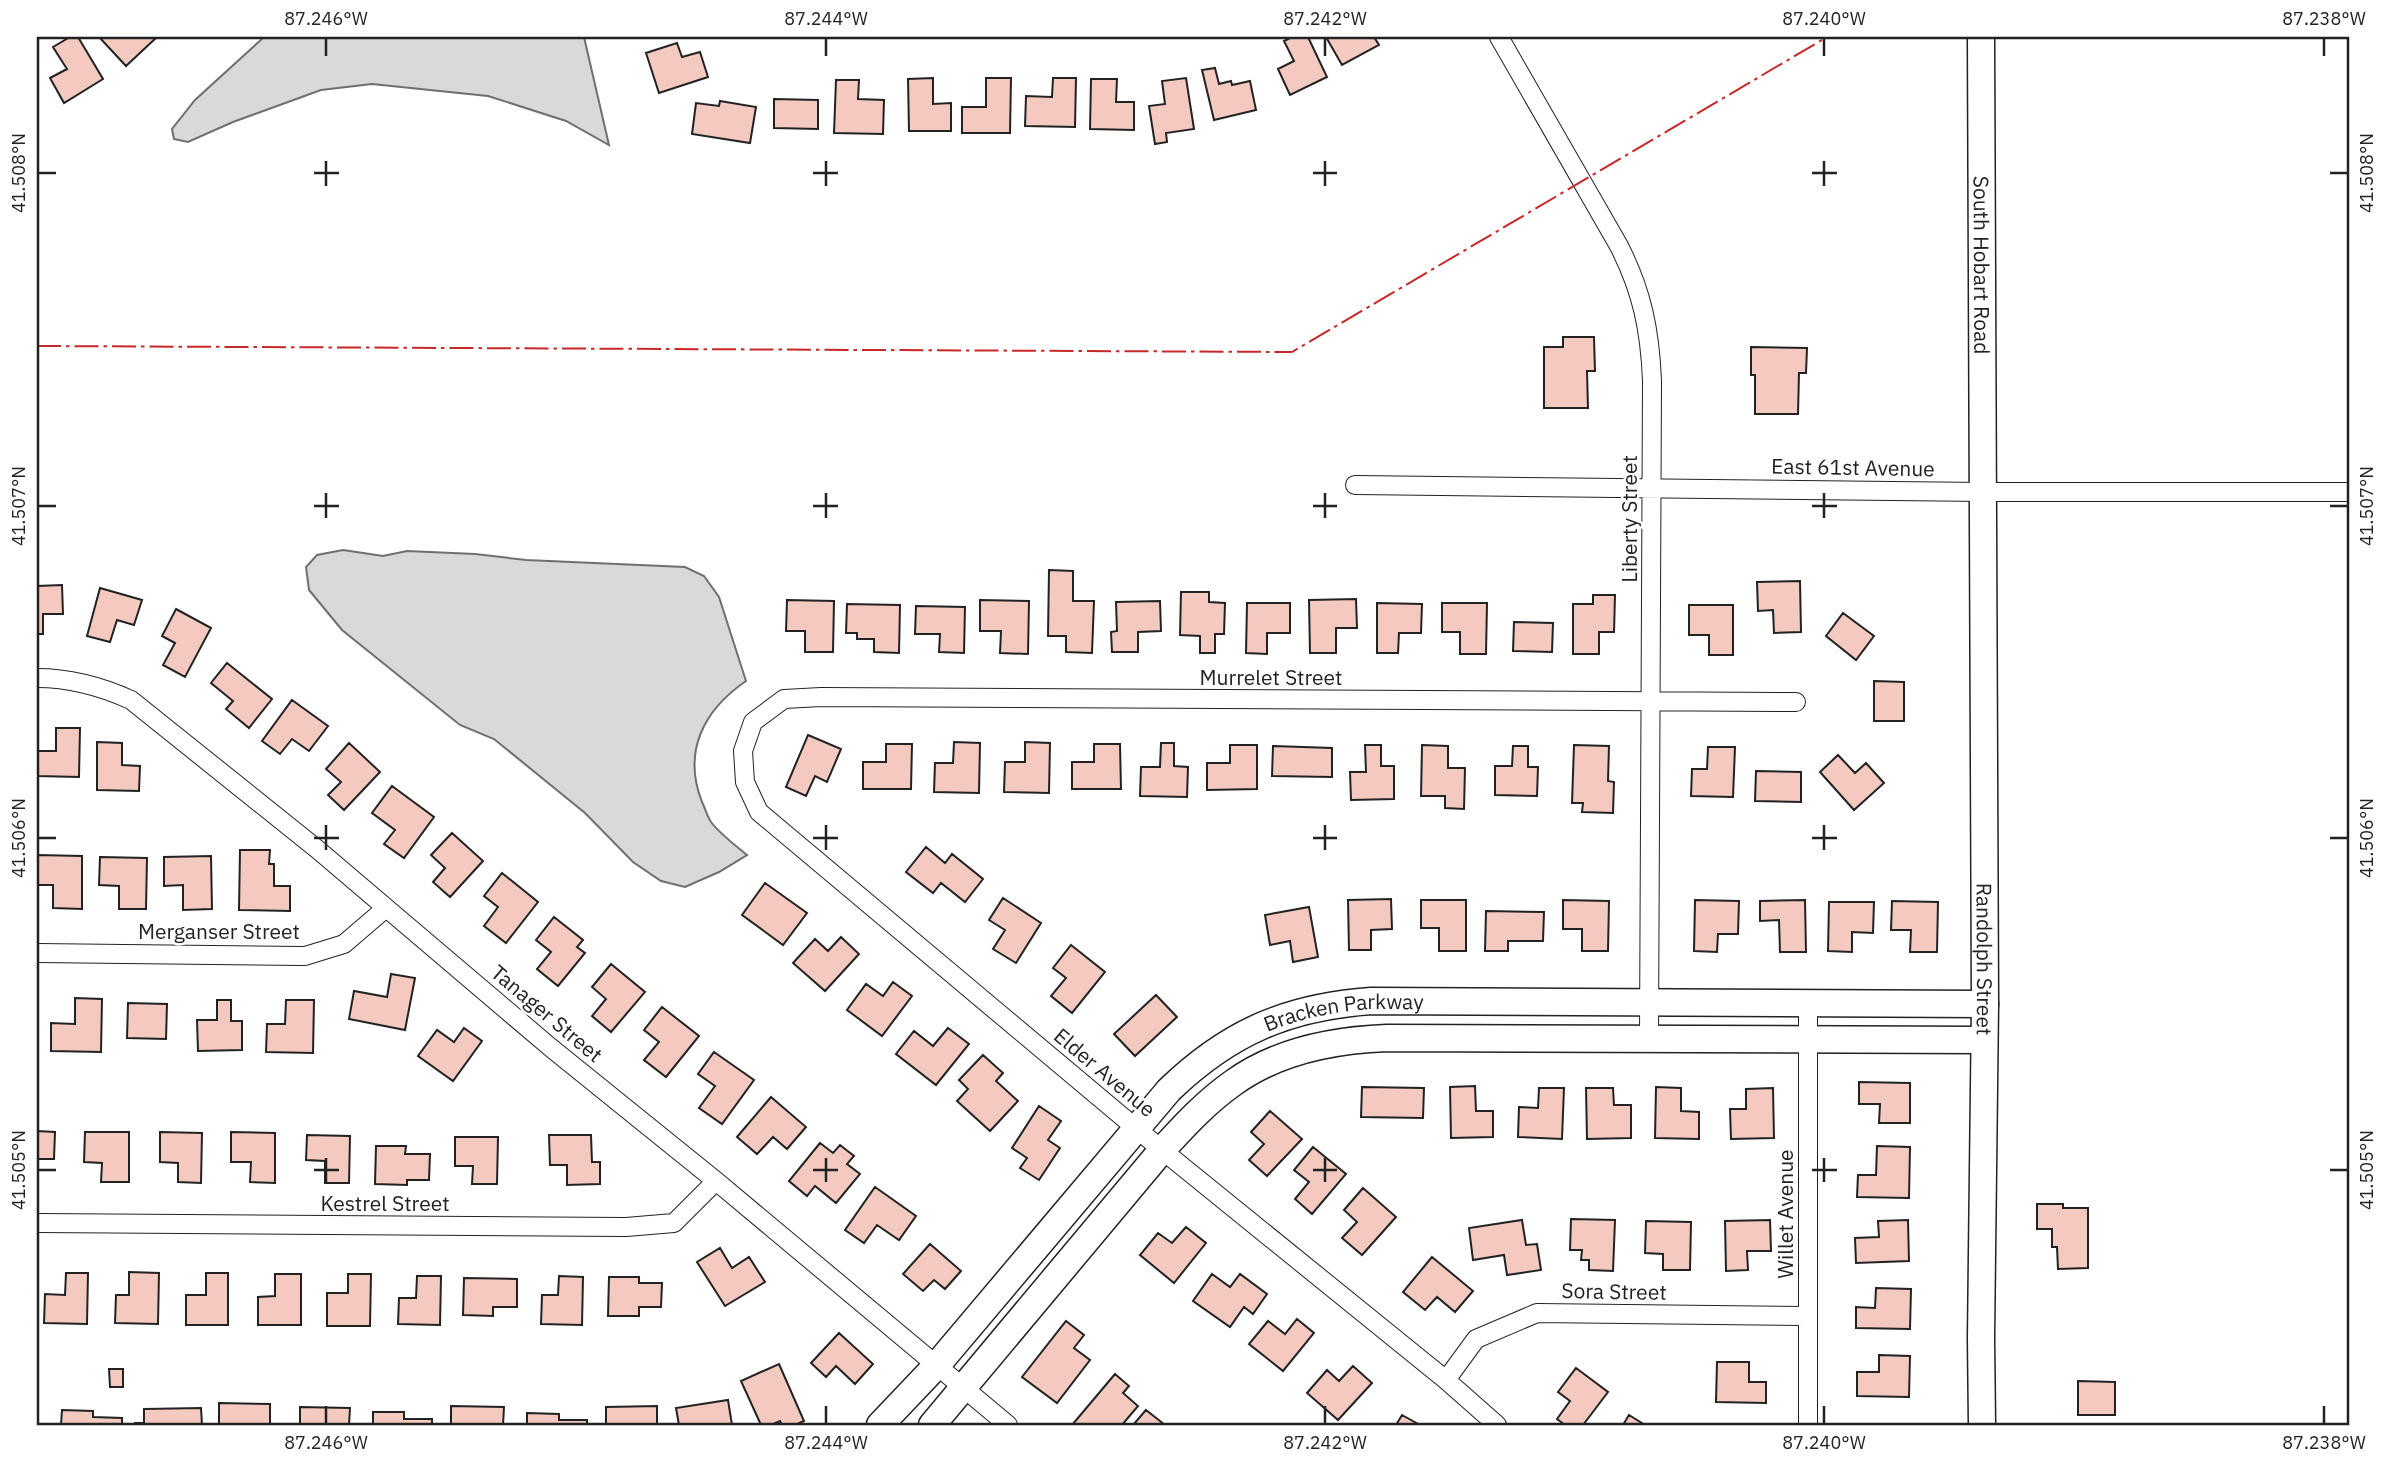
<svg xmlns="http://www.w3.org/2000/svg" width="2386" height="1462" viewBox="0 0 2386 1462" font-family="'IBM Plex Sans',sans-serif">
<rect width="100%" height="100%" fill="#fff"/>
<path fill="#d9d9d9" stroke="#6f6f6f" stroke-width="2" d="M264 37H584L609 145 566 121 488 96 372 84 321 90 233 122 188 142 174 139 172 129 195 100Z
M343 550 383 556 407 551 475 554 526 560 685 567 704 576 719 597 746 681C704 710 682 751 702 802 705 808 707 816 711 822 720 834 735 845 747 855L719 872 685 887 661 881 633 862 585 813 494 739 460 725 342 630 309 590 306 567 317 555Z"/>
<path fill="#f3c9c0" stroke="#222" stroke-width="2" d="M70 37H78L103 79 64 103 50 78 67 69 53 47Z
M99 37H157L126 66Z
M1292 37H1308L1327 77 1290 95 1278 69 1294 61 1284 41Z
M1326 37H1374L1379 45 1342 65Z
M677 43 682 57 700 52 708 77 659 93 646 53Z
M1215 68 1219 84 1231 81 1232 85 1250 81 1256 110 1214 120 1202 70Z
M933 78V104L951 103V131H909L908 79Z
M986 78H1011L1010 133H962V107H986Z
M1053 78H1076L1075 127 1025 126 1026 96 1052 97Z
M1186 78 1194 129 1166 133 1167 142 1155 144 1149 106 1165 104 1162 81Z
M1091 79H1117L1116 102H1134V130L1090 129Z
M836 80H859L858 99 884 100 883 134 834 133Z
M774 99 818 100V129L774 128Z
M720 101 756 107 750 143 692 134 696 103 719 106Z
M1563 337H1594L1595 371H1587L1588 408H1544V347H1563Z
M1751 347 1807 348 1806 373H1799L1798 414H1755V375H1751Z
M1049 570 1073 571V601H1094L1092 653 1066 652V636H1048Z
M1800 581 1801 632 1774 633 1773 610 1758 611 1757 582Z
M62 585 63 614H43V634H37V586Z
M100 588 142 600 134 625 117 620 110 642 87 636Z
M1181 592H1209V602L1225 603 1224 634H1215V653H1200V636L1180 635Z
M1593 595H1615L1614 632H1599V654H1573V604H1593Z
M1356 599 1357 628H1336V653H1310L1309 600Z
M787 600 834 601 833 652H805V631H786Z
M980 600 1029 601 1028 654 1000 653 1001 631H980Z
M1160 601 1161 631 1138 632V652H1112L1111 632 1117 631 1116 602Z
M1247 603H1290V633H1267V654L1246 653Z
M1377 603 1422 604 1421 633H1399L1398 653H1377Z
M1442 603H1487L1486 654H1460V632H1442Z
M847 604 900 605 899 653 874 652V639H857V633H846Z
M1689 605H1733V655H1709V635H1689Z
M916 606 965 607 964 653 939 652 940 634H915Z
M176 609 211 628 185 677 163 665 175 643 162 636Z
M1843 613 1874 636 1856 660 1826 636Z
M1514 622 1553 623 1552 652 1513 651Z
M227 663 272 699 249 728 226 709 233 701 211 683Z
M1874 681 1904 682V721H1874Z
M292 700 328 726 309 751 292 739 280 754 262 741Z
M56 728H80L79 777 37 776 38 751H56Z
M808 735 841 749 827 782 815 776 806 796 786 787Z
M97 742 122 743V765L140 766 139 791 97 790Z
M954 742 980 743 979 793 934 792 935 763H953Z
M1025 742 1050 743 1049 793 1004 792 1005 762H1025Z
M349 743 380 772 344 810 328 795 341 782 326 769Z
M1161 743H1174V766L1188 767 1187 797 1140 796 1141 767H1160Z
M886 744H912L911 789H863V762H886Z
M1094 744H1120L1121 789H1072V762H1094Z
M1230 745H1257V789L1207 790V763H1230Z
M1365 745H1381V766H1394V799L1351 800 1350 772H1366Z
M1422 745 1448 746V768H1465L1464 809 1445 808V796H1421Z
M1574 745 1609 746 1608 781 1614 782 1613 813 1582 812 1583 803H1572Z
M1273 746 1332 748V777L1272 776Z
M1513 746H1528V767H1538L1537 796 1495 795V766H1512Z
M1708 747H1735L1733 797 1691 796 1692 769H1707Z
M1838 755 1855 773 1866 763 1884 783 1854 810 1820 772Z
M1756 771 1801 772V802L1755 801Z
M392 786 434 817 404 858 384 844 395 830 372 813Z
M452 833 483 861 450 897 433 882 445 868 431 855Z
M926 847 945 863 952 854 983 879 965 902 941 883 933 893 906 872Z
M240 850H270L269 864H274V886H290V911L239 910Z
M37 855 82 856V909L53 908V885H37Z
M211 856 212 909 183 910V885L164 886V857Z
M100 857 147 858 146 909H119V886L99 885Z
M502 873 538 902 506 943 484 926 498 907 484 896Z
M765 883 807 913 783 945 742 915Z
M1003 898 1041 923 1016 963 993 949 1005 930 989 920Z
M1391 899 1392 929 1371 930V950H1349L1348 900Z
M1421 900H1466V951H1439V928H1421Z
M1563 900 1609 901 1608 951H1582V929H1563Z
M1695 900 1739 901 1738 934H1718L1717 952 1694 951Z
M1805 900 1806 952H1780L1779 920 1760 921V901Z
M1892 901 1938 902 1937 952H1910L1911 930H1891Z
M1829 902H1874L1873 933 1852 932V952L1828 951Z
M1309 907 1318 957 1293 962 1290 941 1270 945 1265 915Z
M1486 911 1544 912 1543 941H1508V951H1485Z
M554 917 583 940 577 947 585 953 558 986 537 969 551 952 536 940Z
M841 937 859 954 825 991 793 963 815 939 828 951Z
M1071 945 1105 972 1072 1013 1051 996 1066 978 1053 968Z
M611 964 645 992 611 1032 592 1016 606 999 592 987Z
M391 974 415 978 405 1030 349 1019 354 991 387 997Z
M893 982 912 996 882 1036 847 1010 866 984 883 996Z
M1156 995 1177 1017 1135 1056 1114 1034Z
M75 998 102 999 101 1052 51 1051V1023L75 1024Z
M217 1000H231V1021H242V1050L198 1051 197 1020H217Z
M286 1000H314L313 1053 266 1052 267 1024H285Z
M128 1003 167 1004 166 1039 127 1038Z
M662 1007 699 1036 666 1077 644 1060 659 1042 644 1030Z
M464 1028 482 1041 453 1081 418 1056 437 1030 454 1042Z
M948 1028 969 1044 936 1085 896 1054 914 1031 933 1046Z
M714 1052 754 1080 722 1124 699 1108 715 1086 698 1074Z
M983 1055 1003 1073 996 1081 1018 1101 990 1131 957 1101 968 1089 959 1080Z
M1859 1082 1910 1083V1123H1879L1880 1104H1859Z
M1475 1086 1476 1111H1493V1137L1451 1138 1450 1087Z
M1362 1087 1424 1088 1423 1118 1361 1117Z
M1656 1087 1681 1088V1111L1699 1112V1139L1655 1138Z
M1539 1088H1564L1562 1139 1518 1137 1519 1107 1538 1108Z
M1586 1088H1613L1614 1105H1631V1138L1587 1139Z
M1773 1088 1774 1138 1731 1139 1730 1109H1746V1089Z
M771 1097 806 1127 787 1149 773 1137 757 1154 737 1137Z
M1039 1106 1061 1121 1048 1140 1060 1148 1039 1180 1020 1168 1027 1158 1012 1148Z
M1270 1111 1302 1139 1267 1176 1249 1160 1264 1144 1251 1132Z
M37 1131 55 1132 54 1159H37Z
M85 1132H129V1182H101L102 1163 84 1162Z
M160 1132 202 1133 201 1183 178 1182V1163L160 1162Z
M231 1132 275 1133V1183L250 1182 251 1162H231Z
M307 1135 350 1136 349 1183H325V1161L306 1160Z
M549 1135H591L592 1162H600V1184L567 1185V1165H550Z
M455 1137H498L497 1184H472L473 1166H455Z
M820 1143 833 1153 840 1145 854 1156 847 1164 860 1174 836 1203 815 1186 807 1196 789 1181Z
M376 1146H406L405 1154H430L429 1180H407V1185L375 1184Z
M1877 1146 1910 1147 1909 1198 1857 1197 1858 1175H1876Z
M1313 1147 1346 1174 1312 1214 1295 1199 1309 1182 1294 1170Z
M875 1187 916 1216 899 1240 877 1225 864 1243 845 1230Z
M1363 1188 1396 1217 1362 1255 1342 1238 1357 1222 1344 1210Z
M2037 1204H2063V1208H2088V1268L2058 1269 2057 1247H2052V1229H2037Z
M1571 1219 1615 1220 1613 1271 1589 1270V1260H1581L1582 1250H1570Z
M1522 1220 1526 1245 1537 1244 1541 1270 1507 1275 1504 1255 1473 1260 1469 1228Z
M1770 1220 1771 1251H1747L1748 1270 1726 1271 1725 1221Z
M1908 1220 1909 1261 1856 1263 1855 1238 1879 1237 1878 1221Z
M1646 1221 1691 1222 1690 1270H1663V1254L1645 1253Z
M1186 1227 1206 1243 1174 1283 1140 1255 1158 1233 1172 1243Z
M930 1244 961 1271 945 1289 934 1280 923 1291 903 1274Z
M720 1248 732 1268 749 1257 765 1282 725 1306 697 1262Z
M1432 1257 1473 1291 1455 1312 1437 1297 1425 1310 1403 1292Z
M129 1272 159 1273 158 1324 115 1323 116 1295H129Z
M66 1273H88L87 1324 44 1323 45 1294 65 1295Z
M206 1273H228V1325H186V1295H206Z
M275 1274H301V1325H258V1297L275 1296Z
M348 1274H371L370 1326H327V1293H348Z
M1212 1274 1230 1287 1240 1274 1267 1294 1253 1314 1244 1307 1230 1327 1193 1301Z
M417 1276H441L440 1325 398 1324 399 1298H416Z
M559 1276 583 1277 582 1325 541 1324 542 1295H558Z
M609 1277H639V1283H662L661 1307H639V1316H608Z
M464 1278 517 1279V1307H493V1316L463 1315Z
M1876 1288 1911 1289 1910 1329 1856 1328V1307L1875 1308Z
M1297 1319 1314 1333 1283 1371 1249 1344 1268 1321 1285 1334Z
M1066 1321 1084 1335 1074 1348 1090 1360 1057 1403 1022 1377Z
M839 1333 873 1364 855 1384 836 1366 826 1377 811 1363Z
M1879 1355 1910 1356 1909 1397 1857 1396V1372H1879Z
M1717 1362H1749V1382H1766V1403L1716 1402Z
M779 1364 804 1421 795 1425H782L780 1421 771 1425H761L741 1381Z
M1353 1366 1372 1383 1338 1420 1307 1393 1327 1370 1339 1381Z
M1576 1368 1608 1392 1583 1425H1565L1557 1419 1570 1401 1558 1392Z
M109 1369H123V1387H110Z
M1115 1374 1129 1386 1123 1393 1138 1406 1122 1425H1072Z
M2078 1381 2115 1382V1415H2078Z
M728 1400 732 1425H679L676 1408Z
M219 1403 270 1404V1425H219Z
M451 1406 504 1407 503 1425H451Z
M657 1406V1425H606V1407Z
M300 1407 350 1408 349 1425H300Z
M201 1408 202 1425H135V1423H144V1409Z
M62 1410 93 1411V1417L122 1418V1425H61Z
M1146 1410 1165 1425H1133Z
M373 1412H404V1419H432V1425H373Z
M527 1413 559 1414V1420H587V1425H527Z
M1402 1415 1420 1425H1396Z
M1629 1415 1645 1425H1623Z"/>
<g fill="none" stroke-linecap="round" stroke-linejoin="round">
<defs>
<path id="street" d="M1499 37 1619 246C1642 291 1650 330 1652 381L1649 1038
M1355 485 1984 492H2349
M37 678C71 678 100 686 131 700L317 849 550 1047 716 1181 1008 1425
M37 953 305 956 344 944 386 908
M37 1223 626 1227 674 1223 716 1181
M1446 1380 1476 1339 1537 1313 1808 1316
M1497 1425 1446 1380 1162 1150 759 812 745 782 743 751 753 722 784 699 821 697 1796 702
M1808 1425V1003"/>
<g id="secondary">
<path id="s1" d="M1981 37 1985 1004 1981 1338 1982 1425"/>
<path id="s2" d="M880 1425 937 1365 1169 1090C1229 1032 1288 1007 1371 1001L1985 1004"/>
<path d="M932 1425 1162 1150C1184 1126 1206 1102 1233 1083 1277 1051 1334 1040 1387 1038L1984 1040"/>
</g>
</defs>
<use href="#street" stroke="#222" stroke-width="20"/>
<use href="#secondary" stroke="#222" stroke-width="29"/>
<use href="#street" stroke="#fff" stroke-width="18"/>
<use href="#secondary" stroke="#fff" stroke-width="26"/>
<path stroke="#c62828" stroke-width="2" stroke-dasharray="24 5 3.5 5" stroke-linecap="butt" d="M37 346 1292 352 1827 37"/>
</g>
<path fill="none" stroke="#222" stroke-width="2.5" d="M326 38V56M826 38V56M1325 38V56M1824 38V56M2324 38V56M326 161V186M826 161V186M1325 161V186M1824 161V186M38 173H56M314 173H339M813 173H838M1313 173H1337M1812 173H1837M2330 173H2348M326 493V518M826 493V518M1325 493V518M1824 493V518M38 506H56M314 506H339M813 506H838M1313 506H1337M1812 506H1837M2330 506H2348M326 825V850M826 825V850M1325 825V850M1824 825V850M38 838H56M314 838H339M813 838H838M1313 838H1337M1812 838H1837M2330 838H2348M326 1158V1182M826 1158V1182M1325 1158V1182M1824 1158V1182M38 1170H56M314 1170H339M813 1170H838M1313 1170H1337M1812 1170H1837M2330 1170H2348M326 1406V1424M826 1406V1424M1325 1406V1424M1824 1406V1424M2324 1406V1424"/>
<g text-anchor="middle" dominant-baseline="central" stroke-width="5" stroke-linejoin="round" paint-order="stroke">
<g font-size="21" fill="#222" stroke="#fff">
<text stroke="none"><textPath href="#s1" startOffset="228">South Hobart Road</textPath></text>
<text transform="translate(1853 467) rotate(1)">East 61st Avenue</text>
<text transform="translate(1629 519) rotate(-90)">Liberty Street</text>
<text x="1271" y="677">Murrelet Street</text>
<text x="219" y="931">Merganser Street</text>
<text stroke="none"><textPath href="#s1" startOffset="922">Randolph Street</textPath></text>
<text transform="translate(547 1013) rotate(40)">Tanager Street</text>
<text stroke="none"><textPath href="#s2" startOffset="640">Bracken Parkway</textPath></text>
<text transform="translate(1105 1072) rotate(40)">Elder Avenue</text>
<text x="385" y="1203">Kestrel Street</text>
<text transform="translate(1785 1214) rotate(-90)">Willet Avenue</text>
<text transform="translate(1614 1291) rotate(1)">Sora Street</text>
</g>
</g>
<rect width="2386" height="1462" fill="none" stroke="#ffffff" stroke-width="77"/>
<rect x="38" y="38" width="2310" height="1386" fill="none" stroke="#222" stroke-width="2.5"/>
<g font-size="18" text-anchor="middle" fill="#222">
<text x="326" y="25">87.246°W</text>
<text x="826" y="25">87.244°W</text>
<text x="1325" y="25">87.242°W</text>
<text x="1824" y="25">87.240°W</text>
<text x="2324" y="25">87.238°W</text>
<text transform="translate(19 173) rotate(-90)" y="6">41.508°N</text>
<text transform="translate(2367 173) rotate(-90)" y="6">41.508°N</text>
<text transform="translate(19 506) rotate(-90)" y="6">41.507°N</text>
<text transform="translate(2367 506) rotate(-90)" y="6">41.507°N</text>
<text transform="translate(19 838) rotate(-90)" y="6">41.506°N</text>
<text transform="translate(2367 838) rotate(-90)" y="6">41.506°N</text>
<text transform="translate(19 1170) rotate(-90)" y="6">41.505°N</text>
<text transform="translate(2367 1170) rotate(-90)" y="6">41.505°N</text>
<text x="326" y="1449">87.246°W</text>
<text x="826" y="1449">87.244°W</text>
<text x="1325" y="1449">87.242°W</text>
<text x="1824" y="1449">87.240°W</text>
<text x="2324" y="1449">87.238°W</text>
</g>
</svg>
